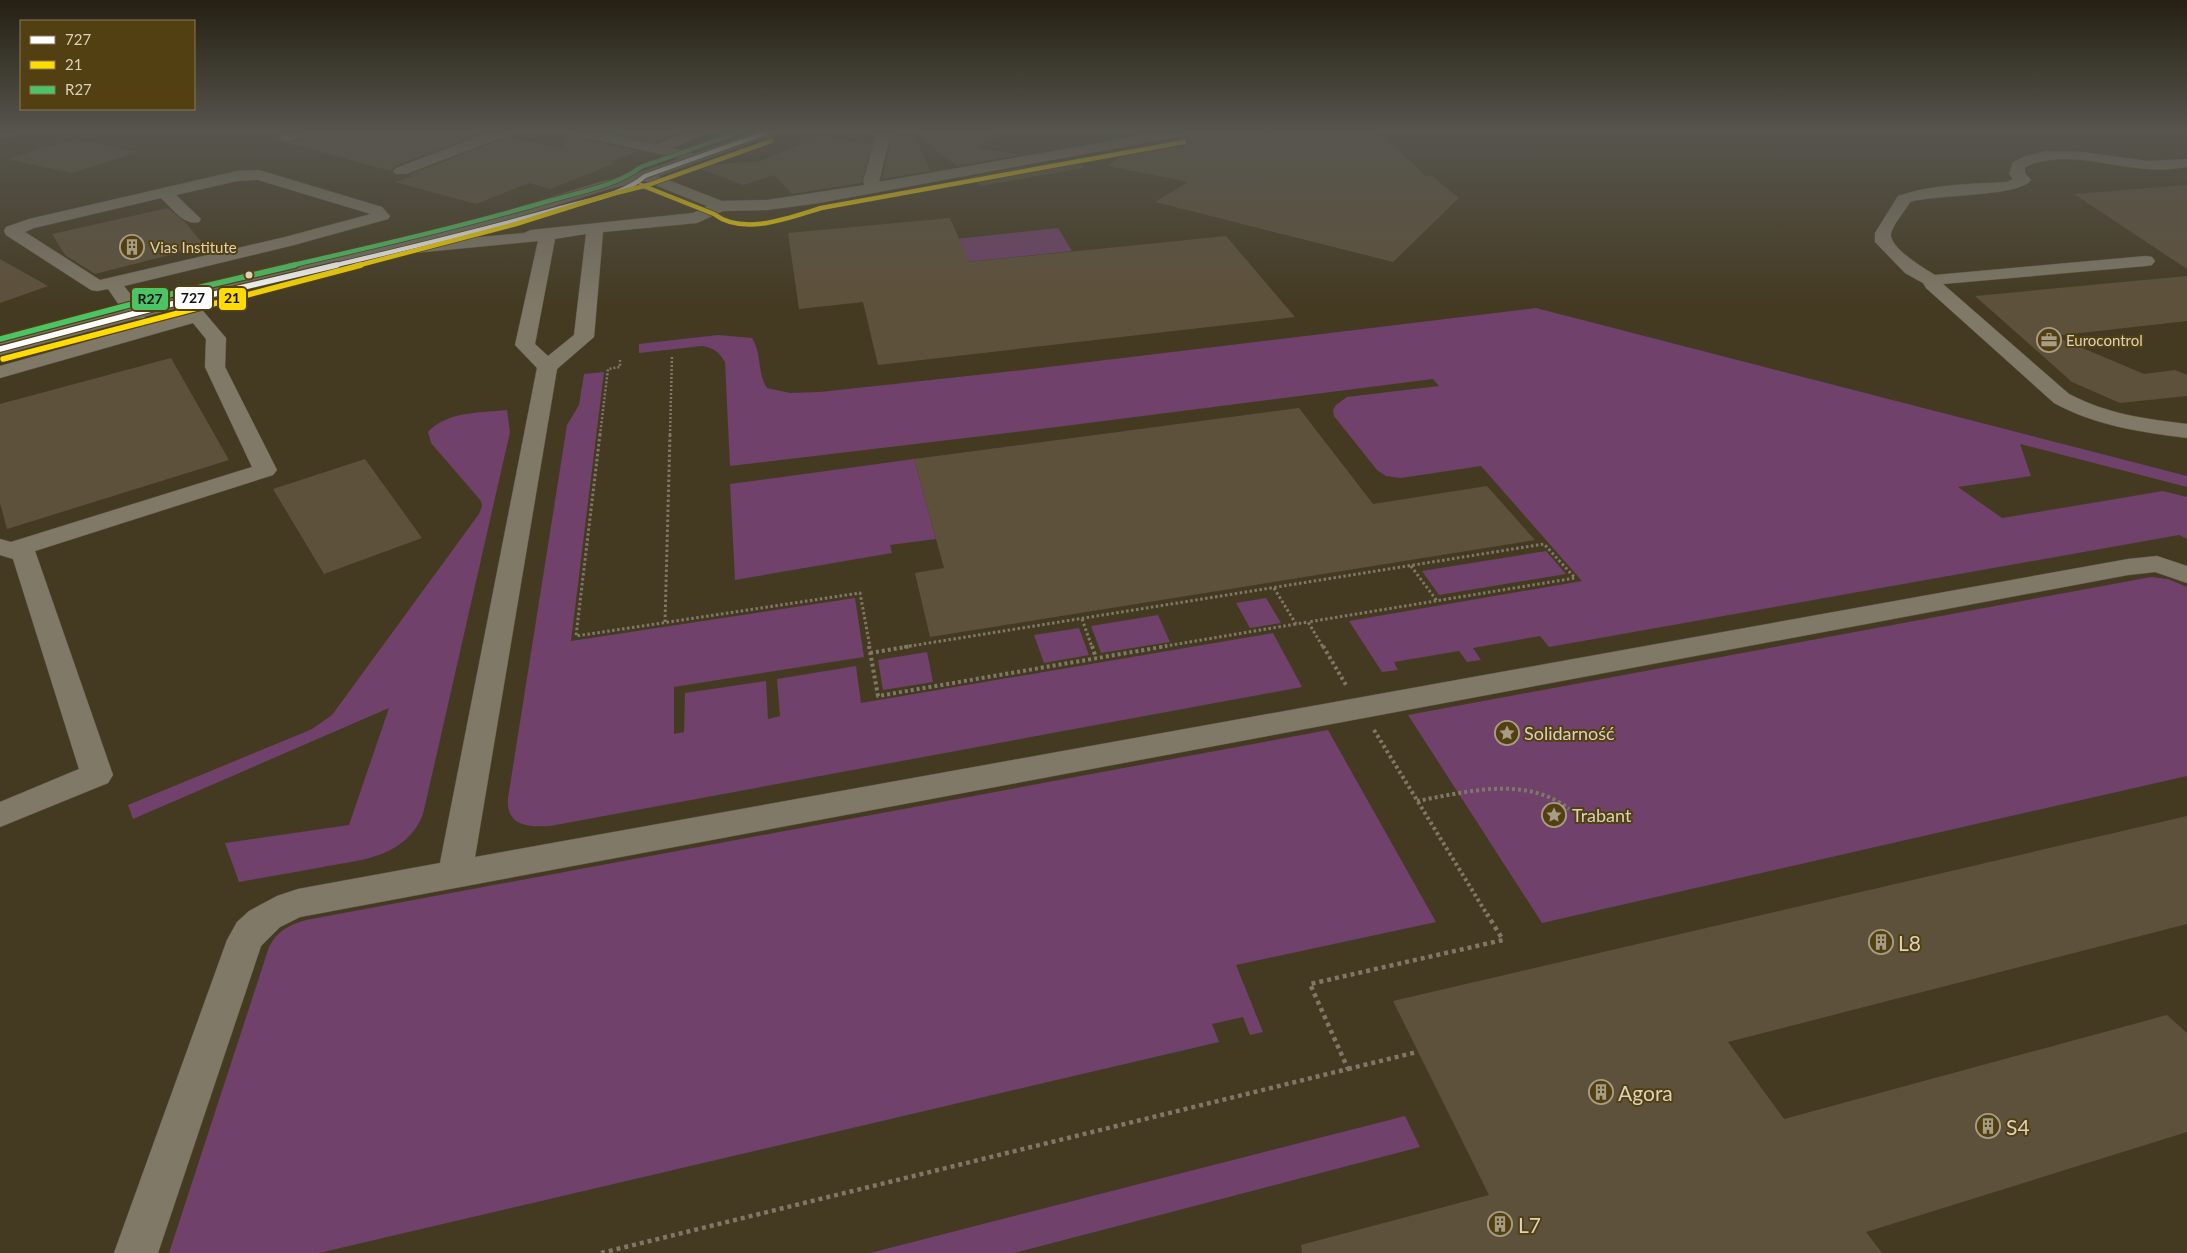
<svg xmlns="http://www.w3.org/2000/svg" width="2187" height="1253" viewBox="0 0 2187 1253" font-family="Lato,sans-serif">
<rect width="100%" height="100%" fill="#443a21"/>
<path fill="#6f416b" d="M1058 228 1072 251 909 268 899 245Z
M1536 308 2187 476V487L2020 444 2031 476 1958 487 2002 518 2163 491 2187 497V539L2179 535 1549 647 1540 636 1473 648 1481 660 1467 662 1459 651 1394 662 1398 670 1382 672 1349 621 1582 581 1481 466 1401 478 1386 476 1377 470 1334 416 1333 410 1336 405 1347 397 1439 386 1433 379 1049 428 730 466 725 362C719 352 714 348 702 346L639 353V344L718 335 752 338C762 354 757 372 767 388L790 393 820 392 1023 370Z
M604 372 571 641 855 598 864 657 674 687V734L684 732 685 693 766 681 768 719 780 716 777 679 856 666 861 703 1273 633 1302 687 550 826C528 827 506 826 508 798L567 425 579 405 584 374Z
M507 410 510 432 424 810C420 825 411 837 397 846 376 860 348 862 323 867 295 872 267 877 239 882L225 843 349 825 389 708 133 819 128 805 298 735 312 729 332 715 479 514 482 506 481 501 431 443 428 432C447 411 480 413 507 410Z
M914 459 936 539 890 545 892 553 735 580 730 484Z
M1546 551 1566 574 1439 595 1422 571Z
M2151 577 2168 579 2187 587V776L1542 923 1408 715Z
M1266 598 1281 623 1250 628 1236 603Z
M1158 615 1170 642 1101 653 1091 626Z
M1079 628 1089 655 1044 663 1034 635Z
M927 652 933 682 883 690 878 660Z
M1328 730 1436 922 1236 965 1263 1032 1250 1035 1243 1017 1212 1024 1219 1042 319 1253H169L269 947C277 931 289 925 306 920Z
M1405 1116 1420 1147 1014 1253H870Z"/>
<path fill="#5e513b" d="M314 132H486L395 166 391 171 288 143 310 137Z
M565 132H571L575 137 638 151 611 162 616 163 550 189 529 183 476 204 395 182 412 176 408 175 508 137 563 150Z
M604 132H683L655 143Z
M914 132H1003L977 148 1021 155 957 166Z
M1191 132H1380L1426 176H1432L1459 198 1393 262 1155 202 1188 182 1108 166 1128 149 1182 138Z
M892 134 916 138 930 171 882 179Z
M819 136 872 145 861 183 792 194 774 175 743 185 693 166 761 161Z
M74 139 138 152 72 173 7 159Z
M1058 161 1083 165V168L981 186 970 177Z
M2187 185V269L2074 194Z
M168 208 185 222 205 246 95 274 65 255 52 234Z
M950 218 969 262 1226 236 1295 317 878 365 863 302 799 309 788 233Z
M0 259 48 286 0 303Z
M2187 276V321L2054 336 2144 374 2175 370 2187 375V396L2120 403 2072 382 1975 296Z
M171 358 229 460 7 529 0 503V404Z
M1299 408 1373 504 1487 486 1535 540 930 637 915 573 944 568 914 459Z
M365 459 422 538 324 574 273 489Z
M2187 816V924L1728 1042 1784 1119 2167 1015 2187 1033V1132L1866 1232 1882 1253H1302L1301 1245 1489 1195 1393 1001Z"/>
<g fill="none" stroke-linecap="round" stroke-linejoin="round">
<defs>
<path id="minor" d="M0 132H17L15 135 0 139Z
M292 132H312L310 135 285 142 278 138 280 135Z
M491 132H510L508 135 406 174H396L393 171 396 168Z
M573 132H597L655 145 688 132H706L704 135 671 148 700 155 702 158 700 161 695 162 575 135Z
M877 132H891L879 182 1161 132H1189L1182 136 819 203 767 210 723 211 697 223 603 232 594 337 557 369 475 857 2128 559 2157 556 2187 566V583L2155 572 2128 575 300 917 280 927 261 946 158 1253H114L227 940 237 922 249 911 277 896 298 889 440 863 537 368 515 345 538 241 414 253 408 252 405 248 408 244 414 243 524 233 531 230 693 213 707 206 640 179 637 176 640 173 645 171 722 201 767 200 865 185 863 182ZM586 234 574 335 548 356 535 344 555 239Z
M2046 151 2082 152 2148 161 2187 159V167C2174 169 2161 170 2148 169 2109 167 2063 149 2025 167V173L2031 180C2019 197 1935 194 1910 202 1905 211 1894 223 1891 233 1888 247 1925 269 1935 275L2146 256 2152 257 2155 261 2152 265 2146 266 1943 284 2069 394C2107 414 2145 419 2187 424V438C2141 432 2096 426 2054 403L1926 288 1923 283 1905 273 1875 242V233L1898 196C1933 184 1971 184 2007 182L2013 179 2009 174 2013 162 2026 156Z
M259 170 382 207 390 216 388 219 294 245 124 286 146 314 144 318C127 322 117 301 108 289L97 291 91 290 6 235 4 231 6 227 29 219 237 171ZM258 180 371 214 285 237 100 280 25 232 34 228 161 198C172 208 184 226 199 222L201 219 176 195 237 181Z
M185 296 192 298 226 338 225 367 277 470 273 475 35 551 113 775 108 783 0 827V802L79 769 13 559 0 555V539L11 542 252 467 205 367 206 339 193 323 0 378V366L185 314 176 302 178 298Z"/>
<path id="major" d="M756 132H775L773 135 650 179 609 189 519 217 0 355V343L507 211 600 182 641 172Z"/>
</defs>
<use href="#minor" stroke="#5f5744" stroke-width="1"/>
<use href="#major" stroke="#5f5744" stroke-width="1"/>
<path stroke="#7f7868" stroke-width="2.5" stroke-dasharray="2 2" stroke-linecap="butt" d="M600 435 608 369 620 367V360
M670 435 672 355"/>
<path stroke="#7f7868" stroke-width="3" stroke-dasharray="2.5 2.5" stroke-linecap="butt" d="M600 434 576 636 860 593 870 647
M1411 566 1437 601
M1274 588 1296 624 1308 622 1323 647
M1082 619 1092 647
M665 622 670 434
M904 647 1544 544 1575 578 1308 622
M1160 647 1296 624"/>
<path stroke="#7f7868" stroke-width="4" stroke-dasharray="3 3" stroke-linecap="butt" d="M869 646 878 696 1167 646
M1092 646 1096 658
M1323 646 1346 685
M870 653 912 646
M1374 730 1488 916
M1417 801C1466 792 1526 775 1569 809"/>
<path stroke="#7f7868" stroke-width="4.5" stroke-dasharray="4 4" stroke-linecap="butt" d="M1348 1069 1417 1052
M601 1253 1348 1069 1310 984 1503 940 1487 914"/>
<use href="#minor" fill="#807968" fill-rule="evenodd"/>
<use href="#major" fill="#727162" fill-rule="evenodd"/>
<defs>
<path id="bus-1-far1" d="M332 266C408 248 485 230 561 208 589 200 623 195 645 176L768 132"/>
<path id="bus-1" d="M0 349 159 307 337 265"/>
<path id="bus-2-far1" d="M641 185 714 214C743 236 789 218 821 208L1184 142
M356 266 516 224 608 195 648 185 771 141"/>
<path id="bus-2" d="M3 359 361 265"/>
<path id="bus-3-far1" d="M289 266C376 246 463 226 549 201 579 192 616 186 641 167L740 132"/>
<path id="bus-3" d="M0 339 159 297 295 265"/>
</defs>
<use href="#bus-1-far1" stroke="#524013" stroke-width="6"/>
<use href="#bus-1" stroke="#524013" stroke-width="8"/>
<use href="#bus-2-far1" stroke="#524013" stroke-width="6"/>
<use href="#bus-2" stroke="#524013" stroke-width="8"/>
<use href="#bus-3-far1" stroke="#524013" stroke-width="6"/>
<use href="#bus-3" stroke="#524013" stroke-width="8"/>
<use href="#bus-1-far1" stroke="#fff" stroke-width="4.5"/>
<use href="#bus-1" stroke="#fff" stroke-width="5.5"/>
<use href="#bus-2-far1" stroke="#ffdc01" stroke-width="4.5"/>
<use href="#bus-2" stroke="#ffdc01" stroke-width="5.5"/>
<use href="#bus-3-far1" stroke="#4ac464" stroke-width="4.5"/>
<use href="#bus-3" stroke="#4ac464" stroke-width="5.5"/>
</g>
<linearGradient id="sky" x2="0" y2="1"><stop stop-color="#252012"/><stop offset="0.43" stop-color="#56554e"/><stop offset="1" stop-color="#56554e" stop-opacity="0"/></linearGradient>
<rect width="2187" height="307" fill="url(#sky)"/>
<defs>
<symbol id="building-ring" viewBox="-11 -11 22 22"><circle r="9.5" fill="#524013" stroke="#a79c84" stroke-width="1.5"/><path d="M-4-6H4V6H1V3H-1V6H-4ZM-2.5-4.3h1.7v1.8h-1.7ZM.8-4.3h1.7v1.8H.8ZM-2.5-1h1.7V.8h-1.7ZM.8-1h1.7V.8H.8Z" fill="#a79c84"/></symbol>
<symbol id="office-ring" viewBox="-11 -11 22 22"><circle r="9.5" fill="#524013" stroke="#a79c84" stroke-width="1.5"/><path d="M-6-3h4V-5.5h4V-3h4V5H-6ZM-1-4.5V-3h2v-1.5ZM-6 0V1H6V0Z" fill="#a79c84"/></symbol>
<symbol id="sight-ring" viewBox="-11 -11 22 22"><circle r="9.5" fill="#524013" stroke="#a79c84" stroke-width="1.5"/><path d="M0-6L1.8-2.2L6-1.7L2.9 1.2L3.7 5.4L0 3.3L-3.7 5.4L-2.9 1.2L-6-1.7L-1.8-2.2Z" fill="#a79c84"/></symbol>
</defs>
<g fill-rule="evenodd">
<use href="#building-ring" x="118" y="233" width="28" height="28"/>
<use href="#office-ring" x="2035" y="326" width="28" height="28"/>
<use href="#sight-ring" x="1493" y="719" width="28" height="28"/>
<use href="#sight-ring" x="1540" y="801" width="28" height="28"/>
<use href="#building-ring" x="1867" y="928" width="28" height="28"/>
<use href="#building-ring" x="1587" y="1078" width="28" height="28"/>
<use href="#building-ring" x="1974" y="1112" width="28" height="28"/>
<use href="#building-ring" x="1486" y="1210" width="28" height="28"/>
</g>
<circle fill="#dcd1ba" stroke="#524013" stroke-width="2" cx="249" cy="275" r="4.5"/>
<g text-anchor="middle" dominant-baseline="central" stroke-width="4" stroke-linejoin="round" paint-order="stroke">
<g font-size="15" fill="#dcd1ba" stroke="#524013" text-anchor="start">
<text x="150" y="247">Vias Institute</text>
<text x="2066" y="340">Eurocontrol</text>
</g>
<g font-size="18" fill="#dcd1ba" stroke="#524013" text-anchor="start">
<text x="1524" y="733">Solidarność</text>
<text x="1572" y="815">Trabant</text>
</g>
<g font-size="21" fill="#dcd1ba" stroke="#524013" text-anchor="start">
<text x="1898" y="942">L8</text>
<text x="1618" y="1092">Agora</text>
<text x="2006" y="1126">S4</text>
<text x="1518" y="1224">L7</text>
</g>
</g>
<g stroke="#524013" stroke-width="2">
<rect x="174" y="286" width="39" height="24" rx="5" fill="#fff"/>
<rect x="218" y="287" width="29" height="24" rx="5" fill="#ffdc01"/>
<rect x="131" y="287" width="38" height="24" rx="5" fill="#4ac464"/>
</g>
<g font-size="14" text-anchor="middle" font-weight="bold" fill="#111">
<text x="193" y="303">727</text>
<text x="232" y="303">21</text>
<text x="150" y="304">R27</text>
</g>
<rect x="20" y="20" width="175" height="90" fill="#524013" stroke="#897a56"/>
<rect x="30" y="36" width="25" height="8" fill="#ffffff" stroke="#897a56"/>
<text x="65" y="45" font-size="15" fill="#dcd1ba">727</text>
<rect x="30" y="61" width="25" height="8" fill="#ffdc01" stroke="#897a56"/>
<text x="65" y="70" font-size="15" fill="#dcd1ba">21</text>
<rect x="30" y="86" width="25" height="8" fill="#4ac464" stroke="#897a56"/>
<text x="65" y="95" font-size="15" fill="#dcd1ba">R27</text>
</svg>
